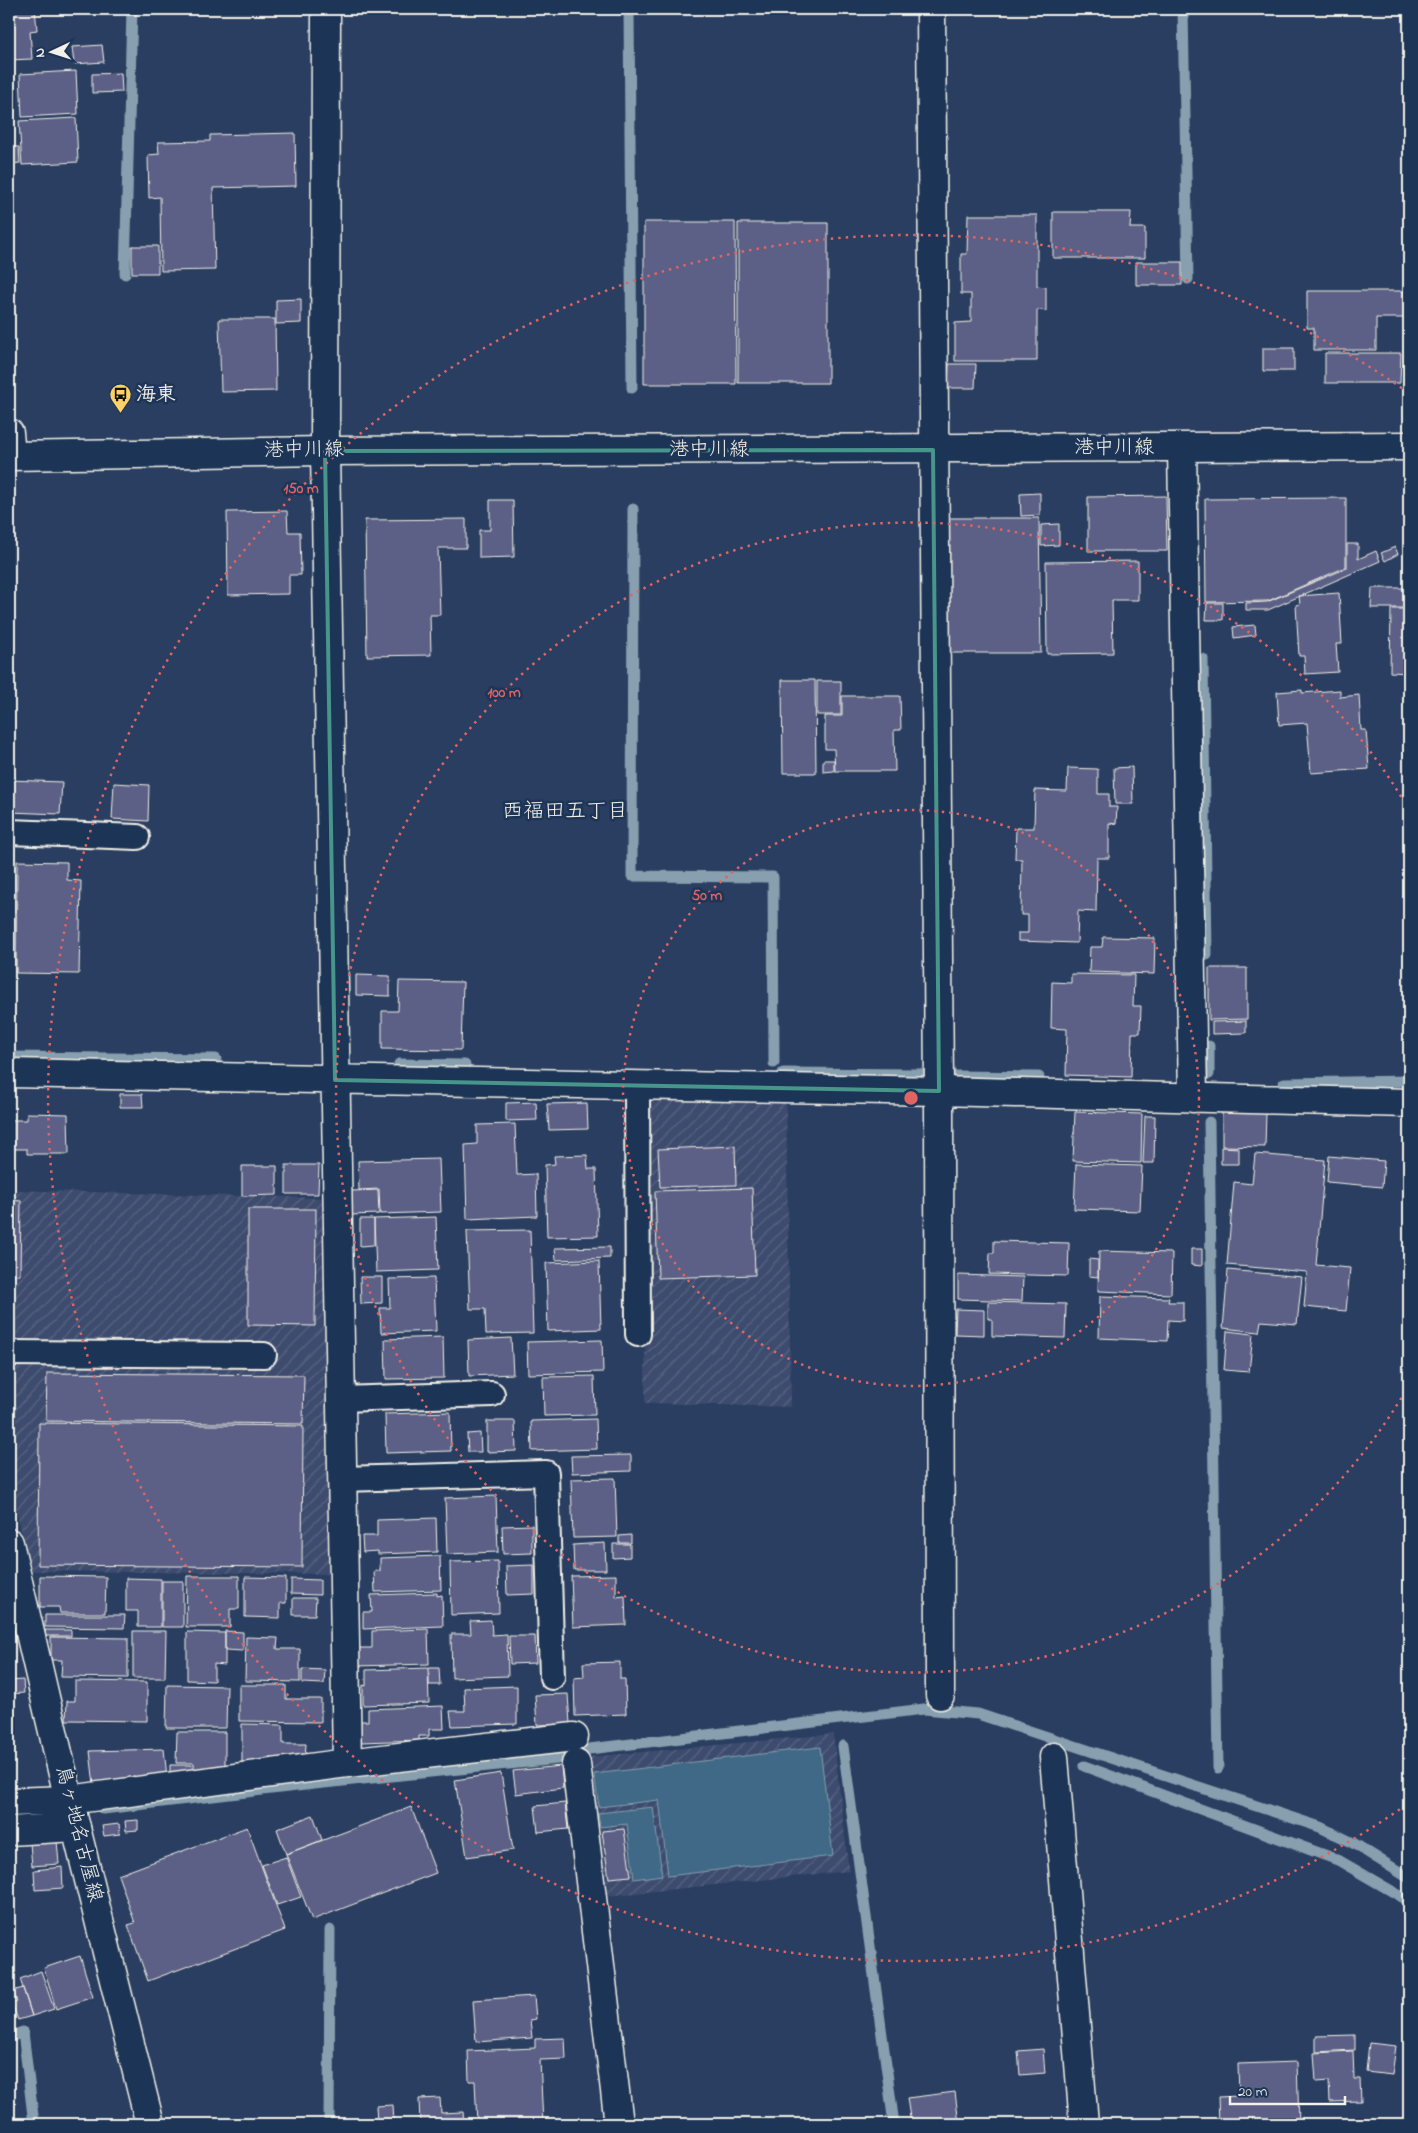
<svg xmlns="http://www.w3.org/2000/svg" width="1418" height="2133" viewBox="0 0 1418 2133" font-family="'Indie Flower','Klee One',sans-serif">
<defs>
<pattern id="industrial-furrows" width="10" height="10" patternUnits="userSpaceOnUse" patternTransform="scale(1.25)"><rect width="10" height="10" fill="#3c4b6e"/><path d="M-1 1l2-2M0 10L10 0M9 11l2-2" fill="none" stroke="#596583"/></pattern>
</defs>
<rect width="100%" height="100%" fill="#293e60"/>
<filter id="ink" filterUnits="userSpaceOnUse"><feTurbulence type="fractalNoise" baseFrequency=".02" numOctaves="2"/><feDisplacementMap in="SourceGraphic" scale="10" xChannelSelector="R" yChannelSelector="G"/><feConvolveMatrix kernelMatrix="1 2 1 2 8 2 1 2 1" color-interpolation-filters="sRGB"/></filter>
<g filter="url(#ink)">
<path fill="url(#industrial-furrows)" d="M646 1100 786 1102 791 1407 645 1403Z
M9 1190 324 1198 329 1574 31 1571 9 1480Z
M833 1734 849 1871 607 1896 589 1757Z"/>
<path fill="#3f6987" stroke="#879fae" d="M820 1747 833 1856 668 1876 659 1800 599 1807 594 1774Z
M653 1807 662 1875 634 1879 627 1824 600 1827 598 1813Z"/>
<g fill="none" stroke-linecap="round" stroke-linejoin="round">
<path stroke="#879fae" stroke-width="11" d="M629 9 632 388
M1183 9 1188 279
M125 274 132 9
M633 509 632 876 773 877 774 1063
M1203 659 1207 955
M9 1057 216 1059
M399 1064 465 1065
M783 1073 922 1074
M1209 1074V1046
M955 1076 1039 1077
M1284 1083 1409 1081
M1209 1122 1218 1768
M843 1746 894 2124
M1084 1766 1338 1860 1409 1901
M103 1809 314 1784 557 1759 581 1750 924 1709 978 1714 1320 1827 1353 1843 1409 1878
M9 2037 23 2032 34 2124
M329 2124 330 1930"/>
</g>
<path fill="#5b6086" stroke="#f4f1e8" d="M9 9H35L37 30 30 31 32 59 9 60Z
M102 45 104 62 74 64 72 47Z
M76 71 78 114 22 117 20 74Z
M121 73 122 92 92 93V74Z
M76 118 78 162 22 165 19 121Z
M295 133 296 186 213 188 215 270 161 271 160 197 149 198 148 155 159 154 158 142 210 141V135Z
M9 147H19L20 163 9 164Z
M1053 212H1131L1130 228H1145V258H1053Z
M968 215H1037V286L1046 287V311L1037 310V361H955V323L971 322V294H961V254H967Z
M644 222H735L736 384H644Z
M738 223H828V383H738Z
M132 246H158V273H132Z
M1136 262H1182V285H1136Z
M1307 291H1405V318H1376V350H1314V328H1307Z
M301 299V323L276 324V300Z
M219 319H275L276 391 221 392Z
M1263 348H1294V371H1263Z
M1325 353H1401L1400 383H1325Z
M949 364H976L975 388H948Z
M1040 493V515L1021 516 1020 494Z
M1166 496 1167 551H1088V497Z
M1346 498V567L1268 601 1206 602 1205 499Z
M490 500H513L514 557 479 558V530H490Z
M287 511 288 532H300L301 575H289V594L228 595 227 512Z
M949 518H1039L1041 653H950Z
M466 519V548H438L440 615H430L431 655 367 656 365 520Z
M1059 524V545L1041 546V525Z
M1347 544H1358V559L1376 551 1380 561 1268 610H1246V603L1267 602 1347 568Z
M1395 547 1398 554 1385 561 1381 553Z
M1138 561V600H1112L1113 653 1047 654 1046 562Z
M1372 588H1407V608H1371Z
M1339 593 1342 644H1336L1338 672 1305 674 1304 656H1299L1296 605 1300 604 1299 596Z
M1207 603H1223V620H1206Z
M1391 609H1409V673L1390 672Z
M1255 625 1256 635 1234 638 1233 627Z
M782 680H815L816 773H783Z
M817 681H841V715H817Z
M1302 690V693L1340 690V697L1359 695 1361 730H1366L1369 769 1311 773 1307 723 1279 725 1277 692Z
M842 696H900L901 730H894L895 771H835L834 749H825V716H842Z
M823 760H834V771L823 772Z
M1132 767 1133 804H1115L1114 768Z
M1068 768 1098 769V794H1109V807H1117L1116 824 1109 823V858H1097L1096 912 1078 911 1077 943 1018 941V933H1028V915H1021L1022 859H1015L1016 828H1034L1035 790 1067 791Z
M9 780 62 782 60 814 9 812Z
M114 783 149 785 148 821 112 819Z
M17 861 67 862V880L81 881 79 974 16 973Z
M1103 937 1155 938 1154 974 1089 972 1090 947H1102Z
M1209 968H1247V1019L1209 1020Z
M1071 974 1134 975 1133 1006H1141L1140 1033H1132L1131 1077 1066 1075 1067 1029 1051 1028 1052 982 1071 983Z
M356 975 390 976V996L356 995Z
M399 981 463 982 461 1050 382 1049V1011H398Z
M1246 1021V1033L1212 1034V1022Z
M120 1094H142L143 1107H120Z
M536 1102 537 1120 506 1121V1103Z
M587 1103 588 1129 549 1130 547 1104Z
M1222 1111 1266 1112 1265 1147 1222 1146Z
M1075 1112 1142 1114 1141 1163 1073 1161Z
M27 1113 68 1114 69 1154H27V1149H9V1120H27Z
M1145 1116H1155L1154 1163H1143Z
M515 1124 517 1175 536 1174 537 1216 467 1219 465 1145 477 1144V1125Z
M735 1146 736 1185 660 1187 658 1149Z
M1221 1147 1239 1148V1164H1221Z
M1255 1154 1325 1160 1316 1265 1350 1268 1346 1311 1304 1307 1307 1272 1227 1265 1234 1182 1252 1184Z
M587 1155 588 1169H596L598 1236 547 1237 545 1165 555 1164 554 1156Z
M1329 1156 1384 1161 1382 1187 1327 1182Z
M439 1159 441 1212 380 1214 379 1189 359 1190 358 1161Z
M1076 1164 1142 1166 1140 1211 1074 1209Z
M286 1165H319L318 1194H286Z
M242 1166H277V1195L242 1196Z
M752 1188 755 1275 658 1278 655 1191Z
M378 1190 379 1214 351 1215V1191Z
M9 1200 21 1201 20 1275H9Z
M248 1209H316L315 1326 248 1325Z
M436 1217 438 1270 376 1272 374 1219Z
M360 1219H374V1245L360 1246Z
M530 1230 533 1333 486 1334 485 1309H470L467 1231Z
M994 1241 1069 1243 1068 1276 989 1274 990 1253H994Z
M610 1247V1258L556 1260 555 1248Z
M1191 1249H1202V1266L1191 1265Z
M1099 1251 1172 1253 1171 1294 1098 1291Z
M1089 1259 1098 1260V1277L1089 1276Z
M599 1261 601 1329 548 1331 546 1263Z
M1228 1270 1302 1277 1297 1324 1261 1321 1259 1332 1223 1328Z
M958 1275 1023 1277 1022 1301 958 1299Z
M360 1277H382V1303L361 1304Z
M434 1278 436 1331 381 1333 380 1308H390L389 1279Z
M1100 1296 1169 1298 1168 1302H1183V1321L1168 1320 1167 1341 1099 1338Z
M988 1302 1066 1304 1065 1338 992 1336V1319H988Z
M956 1309 984 1310V1335L955 1334Z
M1227 1331 1253 1334 1249 1372 1224 1370Z
M443 1337 444 1378 386 1379 385 1339Z
M511 1338 513 1374 469 1376 468 1340Z
M602 1340 603 1372 528 1374 527 1342Z
M47 1373 304 1375 303 1424 46 1421Z
M594 1376 595 1415 544 1416 543 1377Z
M450 1412 451 1451 386 1453 385 1414Z
M596 1419 597 1449 532 1451 531 1421Z
M487 1421H515L516 1451 487 1452Z
M39 1423 303 1426 302 1567 38 1565Z
M480 1433 481 1452H468L467 1434Z
M631 1455V1471L572 1473 571 1456Z
M615 1478 617 1537 573 1538 571 1479Z
M496 1496 498 1552 447 1554 445 1498Z
M436 1518 437 1552 378 1554V1551L363 1552 362 1536H377V1520Z
M532 1525V1553L503 1554 502 1526Z
M631 1535V1543H619V1536Z
M605 1543 606 1570H574L573 1545Z
M613 1544H630V1557L613 1558Z
M440 1556 441 1590 375 1592 374 1571H380V1558Z
M498 1561 499 1613 451 1615 450 1562Z
M534 1565V1594L507 1595 506 1566Z
M616 1575V1597L625 1596 626 1625 573 1627 571 1576Z
M40 1576 106 1577 105 1613H60L59 1607H40Z
M187 1576H239V1609H230V1627H186Z
M245 1577 286 1578V1603H280V1618L245 1617Z
M126 1578 161 1579V1627H138V1611H126Z
M291 1579 320 1580V1595L291 1594Z
M162 1581H183V1627H162Z
M437 1593V1596L442 1595 443 1626 363 1629V1612H372L371 1595Z
M293 1598H316L315 1615H293Z
M45 1615H125L124 1628 45 1627Z
M491 1620 492 1635 507 1634 508 1676 452 1678 451 1634H471L470 1621Z
M428 1629 429 1664 356 1666V1648H372V1631Z
M45 1630H71V1636H45Z
M133 1631H166L165 1678H133Z
M225 1631 243 1632V1651L225 1650Z
M187 1632 225 1633V1665L214 1664V1681L187 1680Z
M509 1636H535L536 1663 510 1664Z
M51 1637 128 1638V1678L61 1677 62 1660H51Z
M246 1637 278 1638 277 1649H300V1682L245 1681Z
M620 1662V1679H625L626 1714 575 1716 574 1678 584 1677 583 1663Z
M428 1668 429 1703 363 1705V1685L366 1686V1670Z
M429 1668H439L440 1685H429Z
M302 1669 325 1670 324 1684 302 1683Z
M23 1680 24 1693 9 1694V1681Z
M75 1681 147 1682V1721L66 1720 67 1701H75Z
M167 1685 227 1686 226 1728H166Z
M239 1685H286V1699H321V1722L239 1721Z
M517 1686V1724L452 1726 450 1711H465L464 1688Z
M568 1694 570 1724 537 1725 535 1695Z
M443 1706 444 1729H429V1736H419V1740L361 1742 360 1721H368V1709Z
M242 1724 283 1725V1744H306L305 1759 266 1758V1767L242 1766Z
M177 1732H225V1771H194V1763H176Z
M164 1749 167 1777 94 1785 90 1751Z
M170 1765H192L191 1775H170Z
M561 1766 563 1788 516 1794 513 1771Z
M501 1773 513 1850 467 1857 455 1780Z
M565 1803 568 1829 538 1832 535 1806Z
M411 1807 436 1873 312 1920 286 1854Z
M313 1815 322 1840 286 1854 277 1829Z
M138 1820V1830L126 1831 125 1821Z
M119 1824 120 1834 104 1836 102 1826Z
M247 1827 285 1930 148 1981 128 1925 135 1923 118 1875Z
M624 1829 631 1876 609 1878 602 1831Z
M57 1841 59 1864 32 1866 30 1843Z
M286 1857 301 1897 277 1905 262 1865Z
M62 1867 63 1888 35 1890 34 1870Z
M80 1956 93 1997 56 2009 44 1968Z
M41 1971 54 2009 32 2016 20 1979Z
M23 1988 32 2016 18 2020 12 2004 17 2002 13 1991Z
M534 1996 536 2019 530 2020 532 2038 476 2042 473 2000Z
M1355 2035V2050L1316 2052V2036Z
M565 2038 566 2059 540 2060 543 2124H477L475 2081H469L468 2051 535 2048V2039Z
M1369 2043 1396 2046 1392 2075 1366 2072Z
M1043 2049 1045 2073 1020 2075 1018 2051Z
M1353 2051 1354 2079H1360L1361 2101 1330 2102 1329 2081 1316 2082 1314 2053Z
M1297 2062 1299 2124H1219L1218 2097 1239 2096 1238 2064Z
M955 2092 959 2124H911L907 2098Z
M440 2098 441 2113 463 2112 464 2124H420L419 2099Z
M393 2105 394 2124H377L376 2106Z
M600 2121V2124H552Z"/>
<g fill="none" stroke-linecap="round" stroke-linejoin="round">
<defs>
<path id="service" d="M9 832 137 837
M637 1085 638 1334
M9 1353 264 1355
M341 1399 492 1394
M342 1479 546 1473 552 1677"/>
<path id="minor" d="M326 9 325 451 347 1763
M931 9 939 1091 940 1695
M9 433 11 456
M1182 448 1193 1098
M9 1073 939 1091 1409 1103
M1054 1757 1084 2124
M576 1764 619 2124
M9 1802 69 1800 347 1763 574 1737
M9 1831 76 1827"/>
<path id="secondary" d="M9 456 325 451 1409 446
M9 1543 69 1800 150 2124"/>
</defs>
<use href="#service" stroke="#f4f1e8" stroke-width="28"/>
<use href="#minor" stroke="#f4f1e8" stroke-width="31"/>
<use href="#secondary" stroke="#f4f1e8" stroke-width="31"/>
<use href="#service" stroke="#1d3557" stroke-width="24"/>
<use href="#minor" stroke="#1d3557" stroke-width="28"/>
<use href="#secondary" stroke="#1d3557" stroke-width="28"/>
</g>
</g>
<path fill="none" stroke="#48958c" stroke-width="4" stroke-linejoin="round" d="M933 450 939 1091 335 1080 325 451Z"/>
<g fill="none" stroke="#df6462" stroke-width="2.5" stroke-dasharray="2.5 5">
<circle cx="911" cy="1098" r="288"/>
<path d="M1409 1385A575 575 0 1 1 1409 810"/>
<path d="M1406 1805A863 863 0 1 1 1406 391"/>
</g>
<defs>
<symbol id="bus-pin" viewBox="-11 -11 22 30"><path d="M0 17L-7.5 6A9.5 9.5 0 1 1 7.5 6Z" fill="#ffd166" stroke="#1d3557"/><path d="M-5-6H5V4H4V6H2V4H-2V6H-4V4H-5ZM-3.5-4V0h7V-4ZM-3.5 1.2v1.5H-2V1.2ZM2 1.2v1.5H3.5V1.2Z" fill="#111"/></symbol>
</defs>
<g fill-rule="evenodd">
<use href="#bus-pin" x="108" y="382" width="25" height="34"/>
</g>
<g text-anchor="middle" dominant-baseline="central" stroke-width="5" stroke-linejoin="round" paint-order="stroke">
<g font-size="20" font-weight="bold" fill="#f4f1e8" stroke="#1d3557" text-anchor="start">
<text x="136" y="395">海東</text>
</g>
<g font-size="20" fill="#f4f1e8" stroke="#1d3557">
<text x="1114" y="448">港中川線</text>
<text x="709" y="450">港中川線</text>
<text transform="translate(304 451) rotate(-1)">港中川線</text>
<text transform="translate(78 1834) rotate(76)">鳥ヶ地名古屋線</text>
</g>
<g font-size="21" fill="#f4f1e8" stroke="#1d3557">
<text x="565" y="812">西福田五丁目</text>
</g>
</g>
<circle cx="911" cy="1098" r="8" fill="#df6462" stroke="#1d3557" stroke-width="2.5"/>
<g font-size="15" text-anchor="middle" font-weight="bold" fill="#df6462" stroke="#1d3557" stroke-width="5" stroke-linejoin="round" paint-order="stroke">
<text x="301" y="493">150 m</text>
<text x="504" y="697">100 m</text>
<text x="707" y="900">50 m</text>
</g>
<rect width="1418" height="2133" fill="none" stroke="#1d3557" stroke-width="30"/>
<rect x="15" y="15" width="1388" height="2103" fill="none" stroke="#f4f1e8" stroke-width="2" filter="url(#ink)"/>
<g transform="translate(52 52) rotate(266)" stroke="#1d3557" stroke-width="4" paint-order="stroke">
<path d="M0-4L9 19L0 12L-9 19Z" fill="#f4f1e8"/>
<text y="-8" font-size="14" font-weight="bold" text-anchor="middle" fill="#f4f1e8">N</text>
</g>
<path d="M1230 2096v8h115v-8" fill="none" stroke="#f4f1e8" stroke-width="2.5"/>
<text x="1238" y="2096" font-size="15" fill="#f4f1e8" stroke="#1d3557" stroke-width="4" paint-order="stroke">20 m</text>
</svg>
